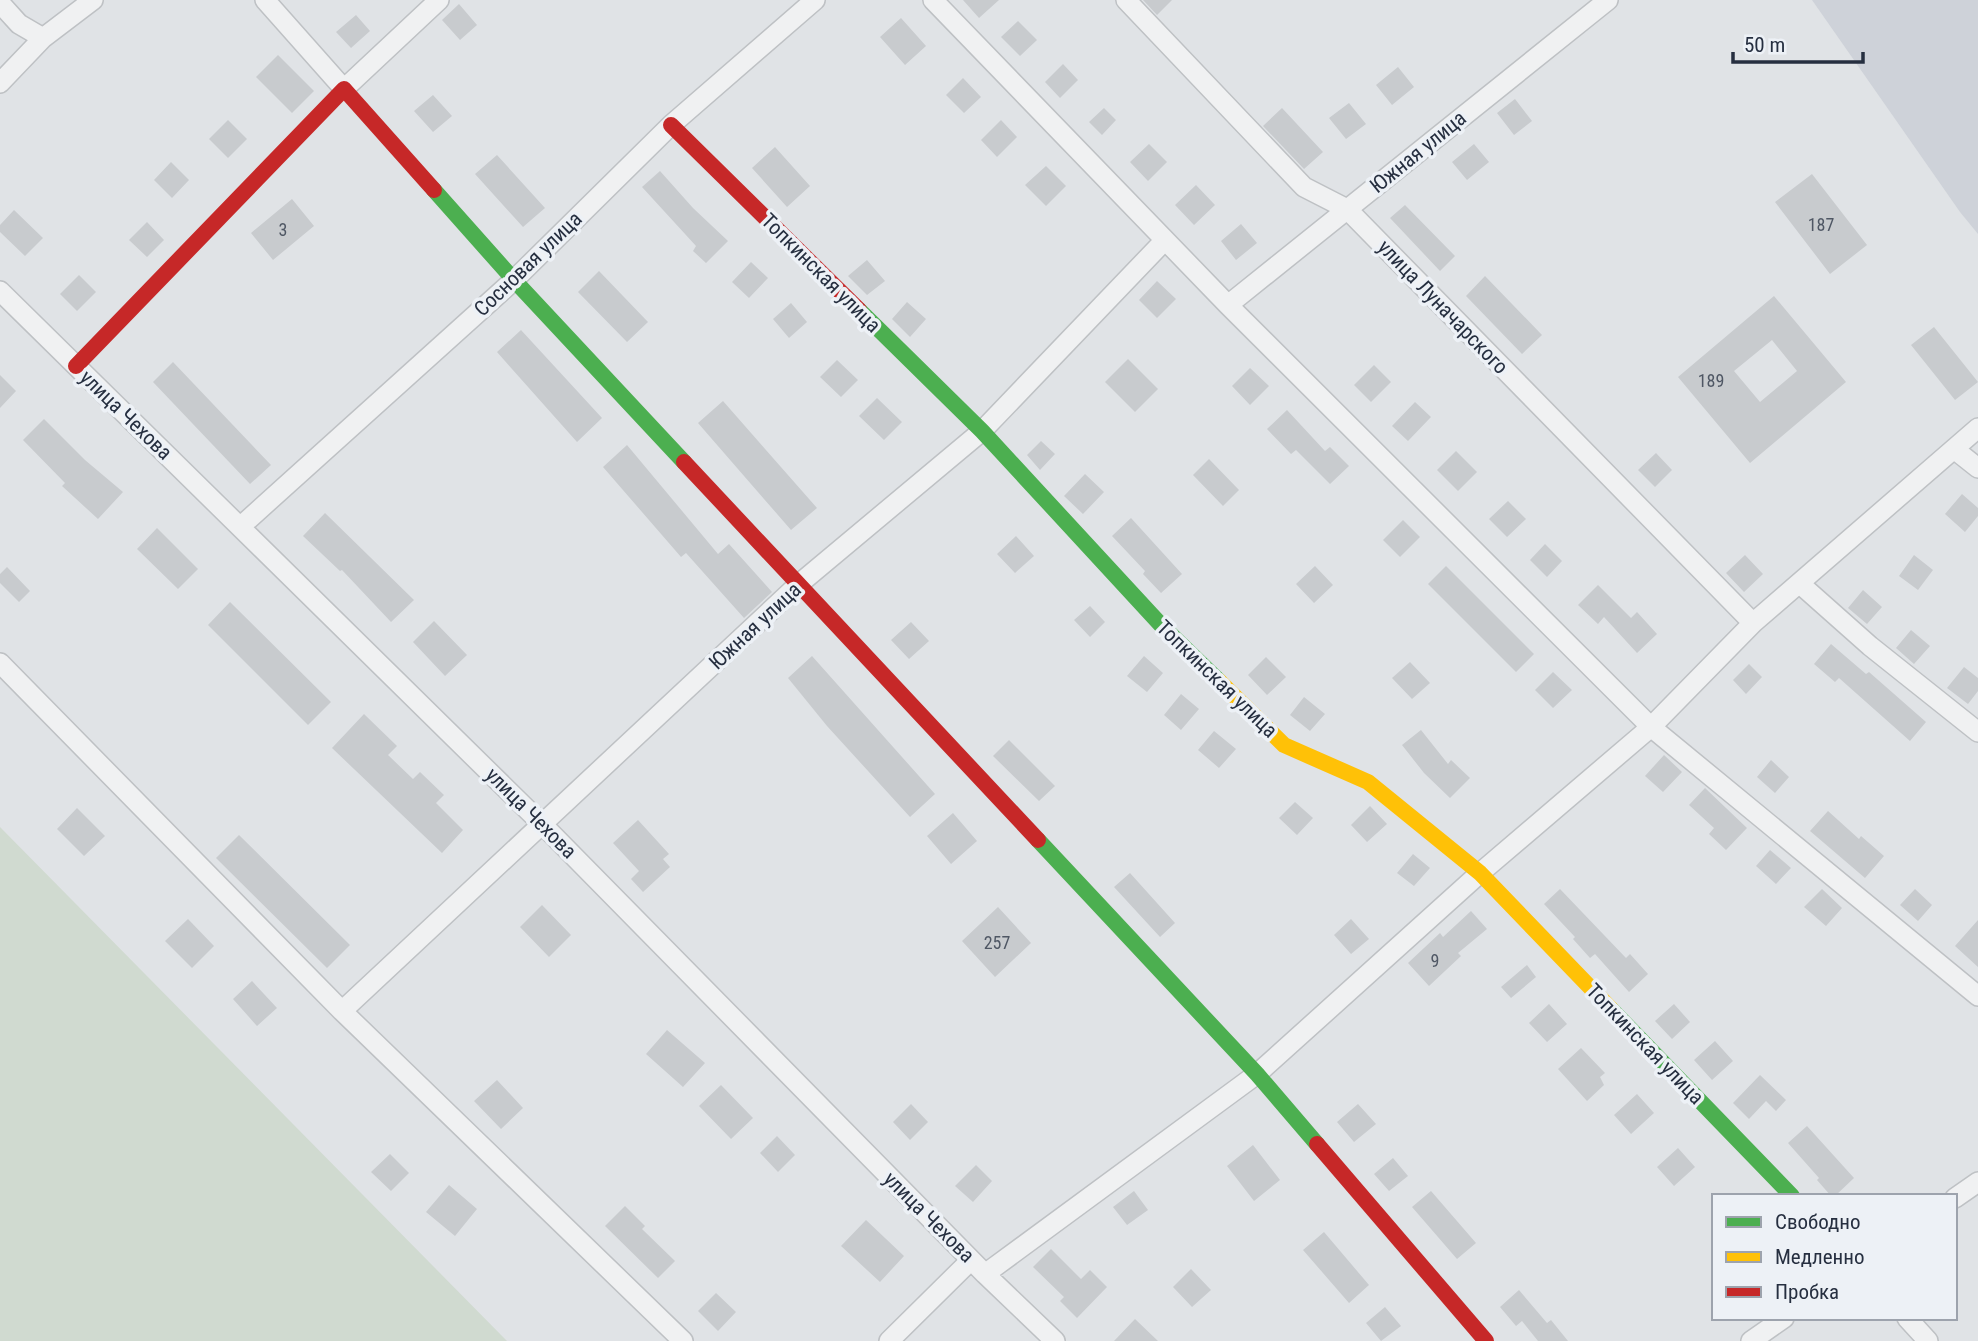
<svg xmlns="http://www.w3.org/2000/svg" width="1978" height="1341" viewBox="0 0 1978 1341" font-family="'Roboto Condensed',sans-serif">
<rect width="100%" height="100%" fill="#e0e3e6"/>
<path fill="#ced2d9" d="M1812 0H1978V234L1960 212Z"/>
<path fill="#d0dad0" d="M0 827 507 1341H0Z"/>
<path fill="#c8cbce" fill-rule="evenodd" d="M963 0H999L979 18Z
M1143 0H1172L1157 15Z
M459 4 477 25 460 40 442 20Z
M356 15 370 31 351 48 336 32Z
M901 18 926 46 905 65 880 37Z
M1018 21 1037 40 1020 56 1001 37Z
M278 55 314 91 292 113 256 77Z
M1063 64 1078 80 1060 98 1045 82Z
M1398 67 1414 87 1392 105 1376 85Z
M963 78 981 97 964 113 946 95Z
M433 95 452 116 433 132 414 111Z
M1515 99 1532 121 1514 135 1497 113Z
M1349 103 1366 124 1346 139 1329 118Z
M1104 108 1116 120 1102 135 1089 122Z
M1282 108 1323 152 1304 169 1263 126Z
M228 120 247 139 228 158 209 139Z
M1001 120 1017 137 997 157 981 140Z
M1149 144 1167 162 1148 181 1130 162Z
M1474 144 1489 162 1467 180 1452 162Z
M775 147 810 186 787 207 752 168Z
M497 155 545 208 523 227 475 174Z
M171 162 189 180 172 198 154 180Z
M1046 166 1066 186 1046 206 1025 185Z
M660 171 693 208 728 241 706 263 693 251 696 246 642 187Z
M1812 174 1867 245 1830 274 1775 202Z
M1196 185 1215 205 1194 225 1175 205Z
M292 199 314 226 273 260 251 233Z
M1405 205 1455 256 1440 271 1390 218Z
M14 210 43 238 25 256 0 232V225Z
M147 222 164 240 147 257 129 240Z
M1241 224 1257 243 1236 260 1221 241Z
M867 260 885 281 867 295 848 276Z
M751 262 768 278 749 298 732 282Z
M599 271 648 322 627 342 578 292Z
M79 275 96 292 77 311 60 294Z
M1485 276 1542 335 1522 354 1466 296Z
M1157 281 1176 299 1157 318 1139 300Z
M1774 296 1846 382 1750 463 1678 377ZM1772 340 1797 371 1760 402 1734 371Z
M907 302 926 319 910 337 892 319Z
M791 303 807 322 789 338 773 319Z
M1934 327 1978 382 1955 400 1911 345Z
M521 330 602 418 577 442 497 352Z
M1128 359 1158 389 1135 412 1105 382Z
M837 360 858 380 841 397 820 377Z
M173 362 271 465 250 484 153 382Z
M1374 365 1391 382 1371 402 1354 385Z
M1250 368 1269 386 1250 405 1232 386Z
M0 375 16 391 0 408Z
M877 398 902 422 884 440 859 416Z
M723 401 817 508 791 530 698 423Z
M1415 402 1431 417 1408 441 1392 426Z
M1287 410 1325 451 1330 447 1349 466 1330 484 1296 450 1291 454 1267 429Z
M44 419 85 460 123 492 98 519 62 486 65 483 23 440Z
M1041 441 1055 454 1040 470 1027 455Z
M627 445 718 554 729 544 772 592 744 618 686 553 681 557 603 467Z
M1456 451 1477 472 1458 491 1437 470Z
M1656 453 1672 470 1655 487 1638 470Z
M1209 459 1239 490 1223 506 1193 475Z
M1085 474 1104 492 1083 514 1064 496Z
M1962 494 1978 508V516L1965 532 1945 514Z
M1508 501 1526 519 1507 537 1489 519Z
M325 513 414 600 391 622 342 570 340 571 303 536Z
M1131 518 1182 574 1161 593 1143 574 1145 571 1112 536Z
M1403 520 1420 537 1400 557 1383 540Z
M157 528 198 569 178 589 137 549Z
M1016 536 1034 556 1015 573 997 554Z
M1545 544 1562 561 1547 577 1530 560Z
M1745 555 1763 574 1744 592 1726 573Z
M1914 555 1933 570 1918 590 1899 576Z
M1315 566 1333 585 1314 603 1296 584Z
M1446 566 1534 654 1516 672 1428 584Z
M7 567 30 591 19 602 0 583V574Z
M1598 585 1631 618 1637 612 1657 634 1637 653 1604 617 1598 624 1578 605Z
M1863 590 1882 607 1867 624 1848 608Z
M230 602 331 702 308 725 208 625Z
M1090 606 1105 622 1090 637 1074 620Z
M434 621 467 655 445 676 413 642Z
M911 622 929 641 909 659 891 640Z
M1911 630 1930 646 1914 664 1896 648Z
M1831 644 1866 674 1869 672 1926 722 1910 741 1839 678 1835 682 1814 664Z
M812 656 935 794 910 817 827 726 788 678Z
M1144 656 1163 673 1147 692 1127 676Z
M1266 657 1286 677 1267 695 1248 675Z
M1410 662 1430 683 1412 699 1392 678Z
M1749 664 1762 677 1746 694 1733 680Z
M1964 667 1978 678V691L1968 704 1947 688Z
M1553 672 1572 690 1553 708 1535 690Z
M1181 694 1199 709 1181 730 1164 715Z
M1304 697 1325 714 1310 731 1290 715Z
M364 714 397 746 388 755 413 779 420 772 444 795 436 803 463 830 442 853 332 748Z
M1421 730 1448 764 1451 760 1470 778 1450 798 1424 773 1402 745Z
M1214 731 1236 749 1219 768 1198 750Z
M1009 740 1055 786 1039 801 993 756Z
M1664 755 1682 772 1663 792 1645 776Z
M1771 760 1789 777 1775 793 1757 777Z
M1705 788 1747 828 1726 850 1709 834 1714 828 1689 805Z
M1295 802 1313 818 1297 835 1279 818Z
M1370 806 1387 824 1367 842 1351 825Z
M77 808 105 836 84 856 57 829Z
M1828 811 1859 839 1861 836 1884 856 1865 878 1810 831Z
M953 813 977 841 951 864 927 836Z
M638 820 669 854 663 859 670 867 643 892 631 879 639 871 613 843Z
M239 835 350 945 327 968 216 858Z
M1770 850 1791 868 1776 884 1756 866Z
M1413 854 1430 868 1414 886 1397 873Z
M1130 873 1175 923 1160 937 1114 887Z
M1560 889 1626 958 1630 954 1648 974 1629 992 1595 954 1590 958 1573 939 1575 937 1544 904Z
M1822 889 1842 908 1826 926 1804 907Z
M1915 889 1932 905 1918 921 1900 905Z
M542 905 571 935 549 957 520 927Z
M998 907 1031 943 995 977 962 941Z
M1471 911 1487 929 1458 953 1461 956 1429 986 1408 963 1440 933 1443 937Z
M188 919 214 946 192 968 165 941Z
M1351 919 1369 939 1351 954 1334 935Z
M1978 920V967L1955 946Z
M1527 965 1536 977 1511 998 1501 987Z
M252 981 277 1008 257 1026 233 999Z
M1549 1004 1567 1024 1547 1042 1529 1023Z
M1674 1004 1690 1022 1672 1039 1655 1021Z
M667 1030 705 1063 683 1087 646 1054Z
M1715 1041 1733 1061 1712 1080 1694 1060Z
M1581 1048 1605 1073 1600 1077 1604 1085 1587 1101 1558 1069Z
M1760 1075 1786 1100 1776 1111 1766 1101 1749 1119 1733 1103Z
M497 1080 523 1108 501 1129 474 1101Z
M721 1085 753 1118 731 1139 699 1106Z
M1637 1094 1654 1113 1631 1134 1614 1115Z
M911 1104 928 1122 910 1140 893 1122Z
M1358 1104 1376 1124 1354 1142 1337 1122Z
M1807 1126 1854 1178 1835 1196H1831L1817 1180 1819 1178 1788 1143Z
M777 1136 795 1155 778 1172 760 1153Z
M1253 1145 1280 1180 1254 1201 1227 1166Z
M1678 1148 1695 1167 1674 1186 1657 1167Z
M390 1154 409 1173 391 1191 371 1172Z
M1393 1158 1408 1176 1389 1191 1374 1174Z
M976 1165 992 1181 973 1202 955 1186Z
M449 1185 477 1209 455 1236 426 1212Z
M1134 1191 1148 1210 1127 1225 1113 1207Z
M1431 1191 1476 1243 1457 1259 1412 1207Z
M625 1206 645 1226 642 1229 675 1261 658 1278 605 1226Z
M866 1220 904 1256 880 1282 841 1246Z
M1324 1232 1369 1285 1349 1303 1303 1250Z
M1051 1249 1081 1279 1090 1270 1107 1287 1077 1318 1060 1301 1064 1297 1033 1267Z
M1191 1269 1211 1290 1192 1307 1173 1287Z
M1519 1290 1547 1323 1551 1320 1568 1341H1538L1522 1321 1516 1326 1500 1307Z
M716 1293 736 1312 718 1331 698 1311Z
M1385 1307 1401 1326 1381 1341 1366 1323Z
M1135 1319 1158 1341H1114Z"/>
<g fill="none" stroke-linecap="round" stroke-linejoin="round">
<defs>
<path id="street" d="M265 0 344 89 439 0
M933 0 1228 305 1651 727 1978 996
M1126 0 1304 187 1347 209 1753 623
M0 3 19 24 43 38 93 0
M0 83 43 38
M0 291 543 825 985 1274 1055 1341
M1228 305 1608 0
M1954 449 1978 468
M240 527 514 280 671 125 815 0
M1799 583 1870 646 1978 732
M0 663 342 1011 683 1341
M342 1011 799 584 982 431 1165 240
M1955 1198 1978 1182
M985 1274 1257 1074 1480 873 1651 727 1753 623 1978 428
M1907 1318 1928 1341
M889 1341 971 1260
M1751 1341 1784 1318"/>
</defs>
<use href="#street" stroke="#bec1c4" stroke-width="22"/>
<use href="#street" stroke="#f0f1f2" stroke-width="19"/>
<path stroke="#4caf50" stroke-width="16" d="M434 190 514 280 684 462
M859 310 982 431 1161 625 1219 681
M1038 840 1257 1074 1317 1144
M1611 1009 1792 1196"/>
<path stroke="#ffc107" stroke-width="16" d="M1219 681 1284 745 1368 782 1480 873 1611 1009"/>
<path stroke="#c62828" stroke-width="16" d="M671 125 859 310
M76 366 344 89 434 190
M684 462 1038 840
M1317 1144 1486 1341"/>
</g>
<g text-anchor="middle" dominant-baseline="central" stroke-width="7" stroke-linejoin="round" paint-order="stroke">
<g font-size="18" fill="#4f5764">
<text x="1821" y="224">187</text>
<text x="283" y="229">3</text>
<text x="1711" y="380">189</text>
<text x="997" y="942">257</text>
<text x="1435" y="960">9</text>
</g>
<g font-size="21" fill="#262f40" stroke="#edf1f6">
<text transform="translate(1418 152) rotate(-39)">Южная улица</text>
<text transform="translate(528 264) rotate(-44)">Сосновая улица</text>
<text transform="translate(821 273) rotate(45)">Топкинская улица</text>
<text transform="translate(1443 307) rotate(46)">улица Луначарского</text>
<text transform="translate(126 415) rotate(44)">улица Чехова</text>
<text transform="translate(755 626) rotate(-43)">Южная улица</text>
<text transform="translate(1217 679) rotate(44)">Топкинская улица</text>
<text transform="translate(531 813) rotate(45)">улица Чехова</text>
<text transform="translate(1645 1044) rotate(46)">Топкинская улица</text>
<text transform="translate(929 1217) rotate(45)">улица Чехова</text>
</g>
</g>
<rect x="1712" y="1194" width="245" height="126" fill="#edf1f6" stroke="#9da3ad" stroke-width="2"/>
<rect x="1726" y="1217" width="35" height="10" fill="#4caf50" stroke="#9da3ad" stroke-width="2"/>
<text x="1775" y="1229" font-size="21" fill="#262f40">Свободно</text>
<rect x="1726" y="1252" width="35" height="10" fill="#ffc107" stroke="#9da3ad" stroke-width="2"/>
<text x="1775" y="1264" font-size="21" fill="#262f40">Медленно</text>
<rect x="1726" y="1287" width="35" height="10" fill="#c62828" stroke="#9da3ad" stroke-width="2"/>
<text x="1775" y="1299" font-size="21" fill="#262f40">Пробка</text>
<path d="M1733 52v10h130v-10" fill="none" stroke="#262f40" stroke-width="3.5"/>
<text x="1744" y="52" font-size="21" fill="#262f40" stroke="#edf1f6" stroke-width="5" paint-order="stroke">50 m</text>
</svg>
